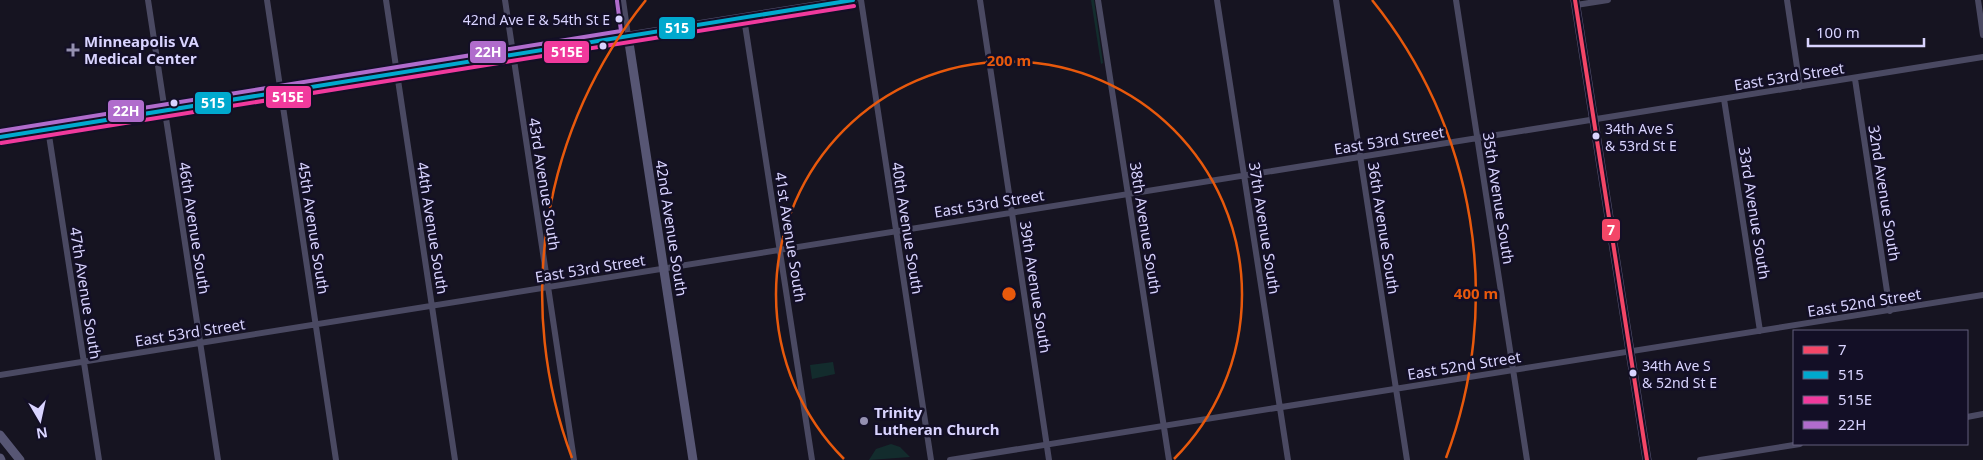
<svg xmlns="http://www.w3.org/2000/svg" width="1983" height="460" viewBox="0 0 1983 460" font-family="'Noto Sans',sans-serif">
<rect width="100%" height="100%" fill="#161421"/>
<path fill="#132c2d" d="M1091 0H1094L1103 63 1101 64Z
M833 362 835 374 812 379 810 365Z
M891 444 900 447 910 457 869 460 876 449Z"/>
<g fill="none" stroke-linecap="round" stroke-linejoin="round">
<path stroke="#4a4962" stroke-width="6" d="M148 0 218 460
M267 0 336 460
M386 0 455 460
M505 0 574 460
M623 0 628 36
M861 0 931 460
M980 0 1049 460
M1098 0 1169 460
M1217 0 1288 460
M1336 0 1407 460
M1456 0 1527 460
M1787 0 1800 87
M1978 0 1983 35
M1576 5 1608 0
M744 18 812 460
M1855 79 1890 311
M1724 99 1760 331
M48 129 99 460
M0 375 1983 57
M1967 417 1983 414
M950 460 1983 295
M1700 460 1800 444"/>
<path stroke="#575674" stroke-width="9" d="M1575 0 1647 460
M628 36 693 460
M0 137 853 0
M0 435 20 460
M0 458 1 460"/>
<defs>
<path id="bus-1" d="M1575 0 1647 460"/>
<path id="bus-2" d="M0 137 853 0"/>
<path id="bus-3" d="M1 143 854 6"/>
<path id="bus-4" d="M0 131 621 31 617 1"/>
</defs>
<use href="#bus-1" stroke="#130f26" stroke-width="8"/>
<use href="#bus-2" stroke="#130f26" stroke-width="8"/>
<use href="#bus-3" stroke="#130f26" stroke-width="8"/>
<use href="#bus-4" stroke="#130f26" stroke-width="8"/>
<use href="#bus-1" stroke="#f34667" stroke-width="4"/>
<use href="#bus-2" stroke="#00a9ce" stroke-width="4"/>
<use href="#bus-3" stroke="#f13a9d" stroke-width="4"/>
<use href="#bus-4" stroke="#b06ccc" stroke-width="4"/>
</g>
<g fill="none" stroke="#e8590c" stroke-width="2.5">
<path d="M844 459A233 233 0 1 1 1174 459"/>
<path d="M572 458A467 467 0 0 1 646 0M1372 0A467 467 0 0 1 1446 458"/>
</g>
<g fill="#d9d4ff" stroke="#130f26" stroke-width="2">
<circle cx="619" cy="19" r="4.5"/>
<circle cx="603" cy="46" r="4.5"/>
<circle cx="174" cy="103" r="4.5"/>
<circle cx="1596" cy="136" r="4.5"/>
<circle cx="1633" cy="373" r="4.5"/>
</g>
<g fill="#9591b1" stroke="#130f26" stroke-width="2">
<path d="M70.5 42.5h5v5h5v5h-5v5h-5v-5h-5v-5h5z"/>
<circle cx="864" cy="421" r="5"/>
</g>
<g text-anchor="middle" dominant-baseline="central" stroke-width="5" stroke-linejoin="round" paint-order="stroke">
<g font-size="14" fill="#d9d4ff" stroke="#130f26" text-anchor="start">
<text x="610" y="19" text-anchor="end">42nd Ave E &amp; 54th St E</text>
<text x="1605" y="128">34th Ave S<tspan x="1605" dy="17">&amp; 53rd St E</tspan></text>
<text x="1642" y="365">34th Ave S<tspan x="1642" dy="17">&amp; 52nd St E</tspan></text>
</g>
<g font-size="15" font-weight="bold" fill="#d9d4ff" stroke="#130f26" text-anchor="start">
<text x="84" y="41">Minneapolis VA<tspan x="84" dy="17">Medical Center</tspan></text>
<text x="874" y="412">Trinity<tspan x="874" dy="17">Lutheran Church</tspan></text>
</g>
<g font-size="15" fill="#d9d4ff" stroke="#130f26">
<text transform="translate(1789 76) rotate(-9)">East 53rd Street</text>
<text transform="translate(1389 140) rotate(-9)">East 53rd Street</text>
<text transform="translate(545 184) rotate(81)">43rd Avenue South</text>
<text transform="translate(1885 193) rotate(81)">32nd Avenue South</text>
<text transform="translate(1499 198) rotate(81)">35th Avenue South</text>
<text transform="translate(989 203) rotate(-9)">East 53rd Street</text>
<text transform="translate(1755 213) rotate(81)">33rd Avenue South</text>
<text transform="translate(195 228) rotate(81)">46th Avenue South</text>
<text transform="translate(314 228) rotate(81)">45th Avenue South</text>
<text transform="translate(433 228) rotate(81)">44th Avenue South</text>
<text transform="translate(672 228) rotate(81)">42nd Avenue South</text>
<text transform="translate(908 228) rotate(81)">40th Avenue South</text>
<text transform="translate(1146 228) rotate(81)">38th Avenue South</text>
<text transform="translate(1265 228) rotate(81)">37th Avenue South</text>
<text transform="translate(1384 228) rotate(81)">36th Avenue South</text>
<text transform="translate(791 237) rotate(81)">41st Avenue South</text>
<text transform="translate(590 268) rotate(-9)">East 53rd Street</text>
<text transform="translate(1036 287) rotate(81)">39th Avenue South</text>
<text transform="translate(86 293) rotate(81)">47th Avenue South</text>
<text transform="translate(1864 302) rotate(-9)">East 52nd Street</text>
<text transform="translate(190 332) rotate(-9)">East 53rd Street</text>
<text transform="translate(1464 365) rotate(-9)">East 52nd Street</text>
</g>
</g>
<circle cx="1009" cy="294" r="8" fill="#e8590c" stroke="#130f26" stroke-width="2.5"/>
<g font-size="15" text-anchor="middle" font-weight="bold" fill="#e8590c" stroke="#130f26" stroke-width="5" stroke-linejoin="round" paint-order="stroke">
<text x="1009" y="66">200 m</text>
<text x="1476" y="299">400 m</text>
</g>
<g stroke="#130f26" stroke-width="2">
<rect x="658" y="16" width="38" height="24" rx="5" fill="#00a9ce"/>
<rect x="543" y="40" width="47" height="24" rx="5" fill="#f13a9d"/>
<rect x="469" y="40" width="38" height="24" rx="5" fill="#b06ccc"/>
<rect x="265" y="85" width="47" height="24" rx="5" fill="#f13a9d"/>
<rect x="194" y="91" width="38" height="24" rx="5" fill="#00a9ce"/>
<rect x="107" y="99" width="38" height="24" rx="5" fill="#b06ccc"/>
<rect x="1601" y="218" width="20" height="24" rx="5" fill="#f34667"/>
</g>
<g font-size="14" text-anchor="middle" font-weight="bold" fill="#fff">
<text x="677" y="33">515</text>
<text x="567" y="57">515E</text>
<text x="488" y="57">22H</text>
<text x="288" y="102">515E</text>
<text x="213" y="108">515</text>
<text x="126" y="116">22H</text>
<text x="1611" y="235">7</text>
</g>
<rect x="1793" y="330" width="175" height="115" fill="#130f26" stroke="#625e7d"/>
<rect x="1803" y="346" width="25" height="8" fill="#f34667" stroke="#625e7d"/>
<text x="1838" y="355" font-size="15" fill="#d9d4ff">7</text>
<rect x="1803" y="371" width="25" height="8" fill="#00a9ce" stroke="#625e7d"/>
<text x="1838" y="380" font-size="15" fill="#d9d4ff">515</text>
<rect x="1803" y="396" width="25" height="8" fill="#f13a9d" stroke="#625e7d"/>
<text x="1838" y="405" font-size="15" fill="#d9d4ff">515E</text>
<rect x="1803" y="421" width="25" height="8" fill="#b06ccc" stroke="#625e7d"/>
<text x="1838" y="430" font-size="15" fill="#d9d4ff">22H</text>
<g transform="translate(40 420) rotate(171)" stroke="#130f26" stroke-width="4" paint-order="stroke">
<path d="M0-4L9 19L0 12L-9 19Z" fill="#d9d4ff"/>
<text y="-8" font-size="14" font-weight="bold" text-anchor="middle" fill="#d9d4ff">N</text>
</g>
<path d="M1808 38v8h116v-8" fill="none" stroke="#d9d4ff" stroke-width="2.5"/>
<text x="1816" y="38" font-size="15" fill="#d9d4ff" stroke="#130f26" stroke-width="4" paint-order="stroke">100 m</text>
</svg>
